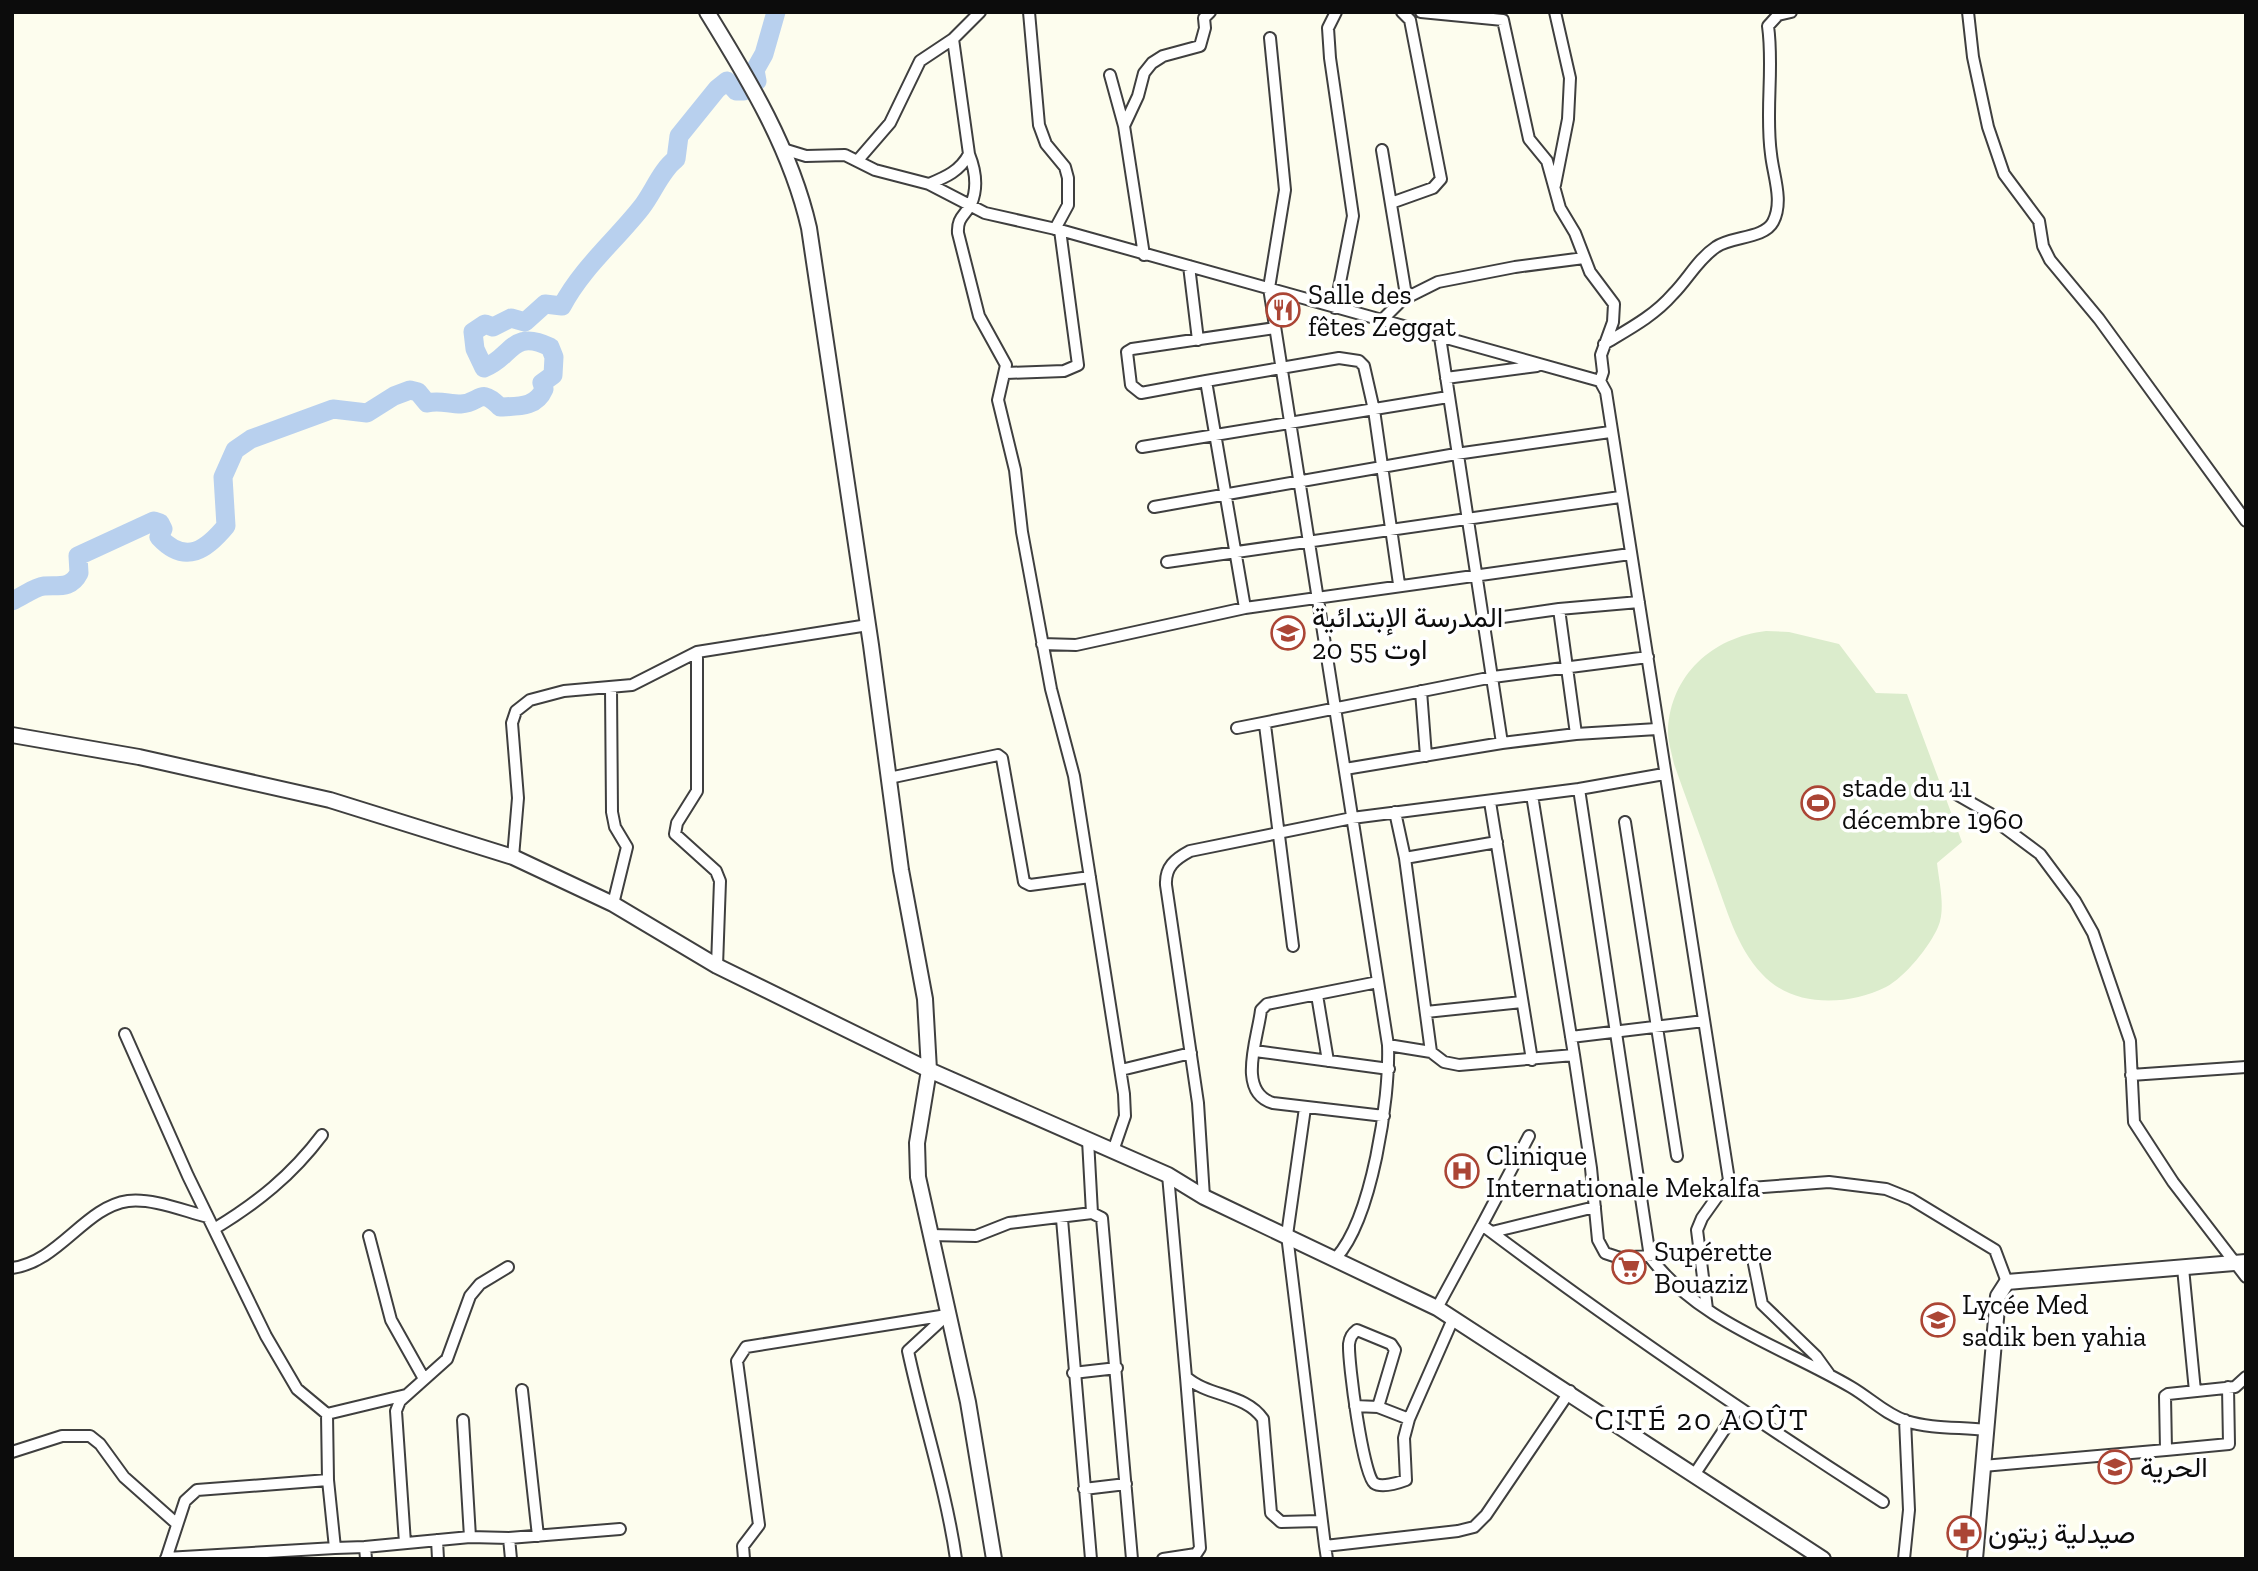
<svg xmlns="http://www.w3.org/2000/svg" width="2258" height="1571" viewBox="0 0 2258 1571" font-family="'Zilla Slab',Vazirmatn,serif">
<rect width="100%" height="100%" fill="#fdfdee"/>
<path fill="#dbeccc" d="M1766 631 1789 632 1839 644 1876 693 1907 694 1962 842 1937 863C1939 882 1946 909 1938 927 1930 946 1905 977 1886 987 1848 1006 1793 1008 1762 974 1736 946 1727 910 1714 875 1701 838 1687 801 1674 764 1672 754 1668 742 1668 731 1670 675 1713 637 1766 631Z"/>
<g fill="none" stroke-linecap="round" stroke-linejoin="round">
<path stroke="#b8d0ee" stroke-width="19" d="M12 601C22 597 34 587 44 586 59 585 71 589 79 573L78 556 154 521 160 523 163 529 159 537C186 566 207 549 226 526L223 477 235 450 251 439 333 409 367 413 394 396 410 390 418 392 427 403C440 400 448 404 461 404 481 403 479 386 500 407 518 406 536 408 544 389L542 383 553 375 554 357 550 347C511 328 512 358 484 368L475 349 473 332 485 324 493 327 511 318 525 322 545 304 562 306C582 268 615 241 641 208 653 193 661 170 676 159L679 136 717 89 727 81 736 91H744L757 81 755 70 764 54 776 12"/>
<defs>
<path id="minor" d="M1029 12 1039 125 1046 144 1065 167 1068 178V205L1055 229
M1421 12 1503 20 1529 139 1547 161 1560 208 1575 233 1590 272 1614 304 1613 322 1601 355 1603 372 1600 381
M1555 12 1570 78 1568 119 1555 185
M1968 12 1973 57 1988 127 2004 174 2039 221 2043 246 2050 260 2099 319 2246 521
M1270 38 1285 190 1269 288 1388 1045C1390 1099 1372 1218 1336 1258
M1110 75 1124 126 1144 255
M1124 126 1138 96 1144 73 1152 63 1163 56 1200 46 1205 28 1204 18 1210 12
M783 149 806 156 845 155 875 170 929 184 985 213 1060 230 1600 381 1606 392 1729 1180 1702 1218 1697 1230 1707 1309
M969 154C975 169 978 188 971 204 965 216 957 217 958 233L979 316 1006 365 998 400 1015 470 1022 532 1051 689 1074 776 1124 1094 1125 1116 1113 1151
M858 160 890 123 920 61 953 39 980 12
M929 184C946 177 960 171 969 154L953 39
M1391 203 1433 188 1441 179 1410 20 1402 12
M1189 266 1198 340
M1402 300 1438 282 1515 267 1584 258
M1335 308 1353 216 1330 58 1328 28 1336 12
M1381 321 1402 300 1405 289 1382 150
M1604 344C1629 329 1654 316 1673 294 1688 279 1698 259 1716 247 1731 236 1764 239 1773 222 1784 201 1773 175 1771 154 1765 111 1774 68 1768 26L1778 15 1791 12
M1006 373 1064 371 1078 365 1060 230
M1446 378 1537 366
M1206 381 1141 393 1131 385 1127 352 1132 349 1275 328
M1142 447 1448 397
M1154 507 1456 454 1610 432
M1167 562 1620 497
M1245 608 1206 381 1339 358 1359 361 1364 366 1374 410 1399 584
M1559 609 1576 734 1657 729
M1482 620 1559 609 1639 602
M1042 644 1076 645 1245 608 1630 554
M697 652V791L677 823 675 834 716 871 720 881 717 966
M611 688 612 812 615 827 627 847 613 904
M1421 691 1426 756
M1265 725 1293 946
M1237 728 1493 677 1648 657
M1502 743 1576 734
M1345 769 1502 743 1440 337
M1664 774 1579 789 1650 1257C1699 1322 1783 1347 1851 1387 1870 1398 1885 1414 1906 1421 1931 1429 1961 1427 1986 1430
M889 778 998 755 1002 758 1024 882 1030 885 1090 877
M1956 794 1996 817 2005 828 2040 854 2075 901 2093 933 2130 1041 2134 1122 2173 1182 2246 1277
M1532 795 1579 789
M1490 802 1532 1060
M1395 812 1405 858 1431 1052
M1625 822 1677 1156
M513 857 518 798 512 723 516 711 530 700 564 691 632 685 697 652 868 625
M1405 858 1497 842
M1378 982 1267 1004 1261 1010C1258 1038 1236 1092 1273 1103L1384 1116
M1317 995 1328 1061
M1426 1012 1522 1002
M125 1034 188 1176 266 1336 297 1389 327 1414 406 1395
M1571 1037 1704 1021
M1388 1045 1431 1052 1444 1062 1459 1065 1574 1055 1591 1168 1598 1240 1605 1253 1620 1258 1698 1252
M1255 1051 1389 1069
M1121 1070 1191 1053
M2131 1075 2246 1067
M1305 1108 1287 1235 1325 1546
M1088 1140 1092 1213
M1168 1175 1186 1377C1208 1397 1245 1393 1263 1419L1271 1513 1281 1522 1319 1521
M1724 1190 1829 1182 1886 1189 1911 1199 1995 1250 2007 1282
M1204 1197 1198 1103 1166 885C1165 867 1175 859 1190 851L1352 818 1532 795 1574 1055
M1062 1219 1091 1559
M1482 1225 1529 1136
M214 1229C257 1203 292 1175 322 1135
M1492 1232 1595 1207
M930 1235 976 1236 1009 1223 1092 1213 1102 1218 1132 1559
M369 1236 391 1320 423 1377
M1754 1264 1762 1304 1816 1356 1829 1374
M12 1268C59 1262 85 1207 128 1201 153 1198 184 1211 208 1217
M2183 1268 2195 1391
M1437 1308 1482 1225C1612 1323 1746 1414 1883 1502
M947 1315 908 1351C923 1421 946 1489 956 1559
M1073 1373 1117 1368
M2228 1387 2229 1444 2166 1450 2165 1396 2168 1394 2235 1387 2246 1377
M522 1390 538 1536
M1355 1406 1378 1407 1409 1419 1453 1319
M1378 1407 1395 1350 1391 1344 1357 1330C1352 1334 1350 1337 1349 1344 1348 1362 1363 1475 1374 1483 1381 1488 1398 1483 1406 1480L1404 1438 1409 1419
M327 1414 328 1480
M12 1452 62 1436H90L100 1444 124 1477 177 1524
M1983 1466 2166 1450
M1694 1475 1738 1409
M1084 1489 1126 1484
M470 1537 509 1538 620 1529
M509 1538 511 1559
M437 1540 438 1559
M405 1543 396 1411 400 1401 447 1359 470 1296 480 1284 508 1267
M365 1547 470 1537 463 1420
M335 1548 365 1547 366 1559
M166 1559 185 1501 197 1490 328 1480 335 1548 166 1558
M744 1559 743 1546 759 1525 737 1361 746 1347 947 1315
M1163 1559 1196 1554 1200 1548 1186 1377
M1327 1559 1325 1546 1458 1531 1474 1527 1486 1515 1570 1391
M1904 1559 1909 1510 1905 1420"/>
<path id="tertiary" d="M707 12C749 80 791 149 809 228L871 645 901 870 925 999 929 1070 1168 1175 1204 1197 1437 1308 1823 1559
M12 735 139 757 330 800 513 857 613 904 717 966 929 1070 917 1143 918 1177 968 1402 994 1559
M1975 1559 1998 1296 2007 1282 2246 1262"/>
</defs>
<use href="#minor" stroke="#3f3f3f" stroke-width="14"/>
<use href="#tertiary" stroke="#3f3f3f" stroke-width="18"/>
<use href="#minor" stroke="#fff" stroke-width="10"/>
<use href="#tertiary" stroke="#fff" stroke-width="14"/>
</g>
<defs>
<symbol id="restaurant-ring" viewBox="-11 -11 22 22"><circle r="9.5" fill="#fff" stroke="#ab4535" stroke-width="1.5"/><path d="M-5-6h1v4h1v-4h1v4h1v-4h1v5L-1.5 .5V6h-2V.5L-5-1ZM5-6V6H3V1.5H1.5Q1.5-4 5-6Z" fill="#ab4535"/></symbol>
<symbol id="school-ring" viewBox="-11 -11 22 22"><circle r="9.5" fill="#fff" stroke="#ab4535" stroke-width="1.5"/><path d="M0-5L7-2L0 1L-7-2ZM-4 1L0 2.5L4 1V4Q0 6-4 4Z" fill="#ab4535"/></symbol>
<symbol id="stadium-ring" viewBox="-11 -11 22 22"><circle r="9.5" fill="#fff" stroke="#ab4535" stroke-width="1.5"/><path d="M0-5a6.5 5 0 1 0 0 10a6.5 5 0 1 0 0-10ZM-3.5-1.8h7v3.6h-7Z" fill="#ab4535"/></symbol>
<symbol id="hospital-ring" viewBox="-11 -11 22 22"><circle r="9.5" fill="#fff" stroke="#ab4535" stroke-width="1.5"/><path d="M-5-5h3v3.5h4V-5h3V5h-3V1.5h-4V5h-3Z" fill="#ab4535"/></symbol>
<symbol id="supermarket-ring" viewBox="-11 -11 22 22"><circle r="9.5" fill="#fff" stroke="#ab4535" stroke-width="1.5"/><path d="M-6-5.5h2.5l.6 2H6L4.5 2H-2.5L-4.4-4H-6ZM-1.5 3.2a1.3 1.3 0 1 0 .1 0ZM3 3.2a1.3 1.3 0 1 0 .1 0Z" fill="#ab4535"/></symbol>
<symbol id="pharmacy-ring" viewBox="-11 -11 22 22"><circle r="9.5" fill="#fff" stroke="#ab4535" stroke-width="1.5"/><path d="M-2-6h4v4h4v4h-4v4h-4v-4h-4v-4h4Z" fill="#ab4535"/></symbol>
</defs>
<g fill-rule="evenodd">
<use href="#restaurant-ring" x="1264" y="291" width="38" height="38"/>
<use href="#school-ring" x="1269" y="614" width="38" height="38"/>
<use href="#stadium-ring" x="1799" y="784" width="38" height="38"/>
<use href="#hospital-ring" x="1443" y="1152" width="38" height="38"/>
<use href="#supermarket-ring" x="1610" y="1248" width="38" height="38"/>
<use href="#school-ring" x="1919" y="1301" width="38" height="38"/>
<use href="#school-ring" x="2096" y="1448" width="38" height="38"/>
<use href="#pharmacy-ring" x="1945" y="1514" width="38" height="38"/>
</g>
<g text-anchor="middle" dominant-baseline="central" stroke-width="7" stroke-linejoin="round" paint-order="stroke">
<g font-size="28" fill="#0c0c0c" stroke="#fff" text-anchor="start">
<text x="1308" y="294">Salle des<tspan x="1308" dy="32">fêtes Zeggat</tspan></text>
<text x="1312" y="617">المدرسة الإبتدائية<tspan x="1312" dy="32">20 اوت 55</tspan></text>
<text x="1842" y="787">stade du 11<tspan x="1842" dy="32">décembre 1960</tspan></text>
<text x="1486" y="1155">Clinique<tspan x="1486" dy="32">Internationale Mekalfa</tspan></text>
<text x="1654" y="1251">Supérette<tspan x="1654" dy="32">Bouaziz</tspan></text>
<text x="1962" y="1304">Lycée Med<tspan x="1962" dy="32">sadik ben yahia</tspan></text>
<text x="2140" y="1467">الحرية</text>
<text x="1988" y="1533">صيدلية زيتون</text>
</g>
<g font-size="30" letter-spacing="2" fill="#0c0c0c" stroke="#fff">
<text x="1702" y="1420">CITÉ 20 AOÛT</text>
</g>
</g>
<rect width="2258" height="1571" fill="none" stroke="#0c0c0c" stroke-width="28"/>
</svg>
